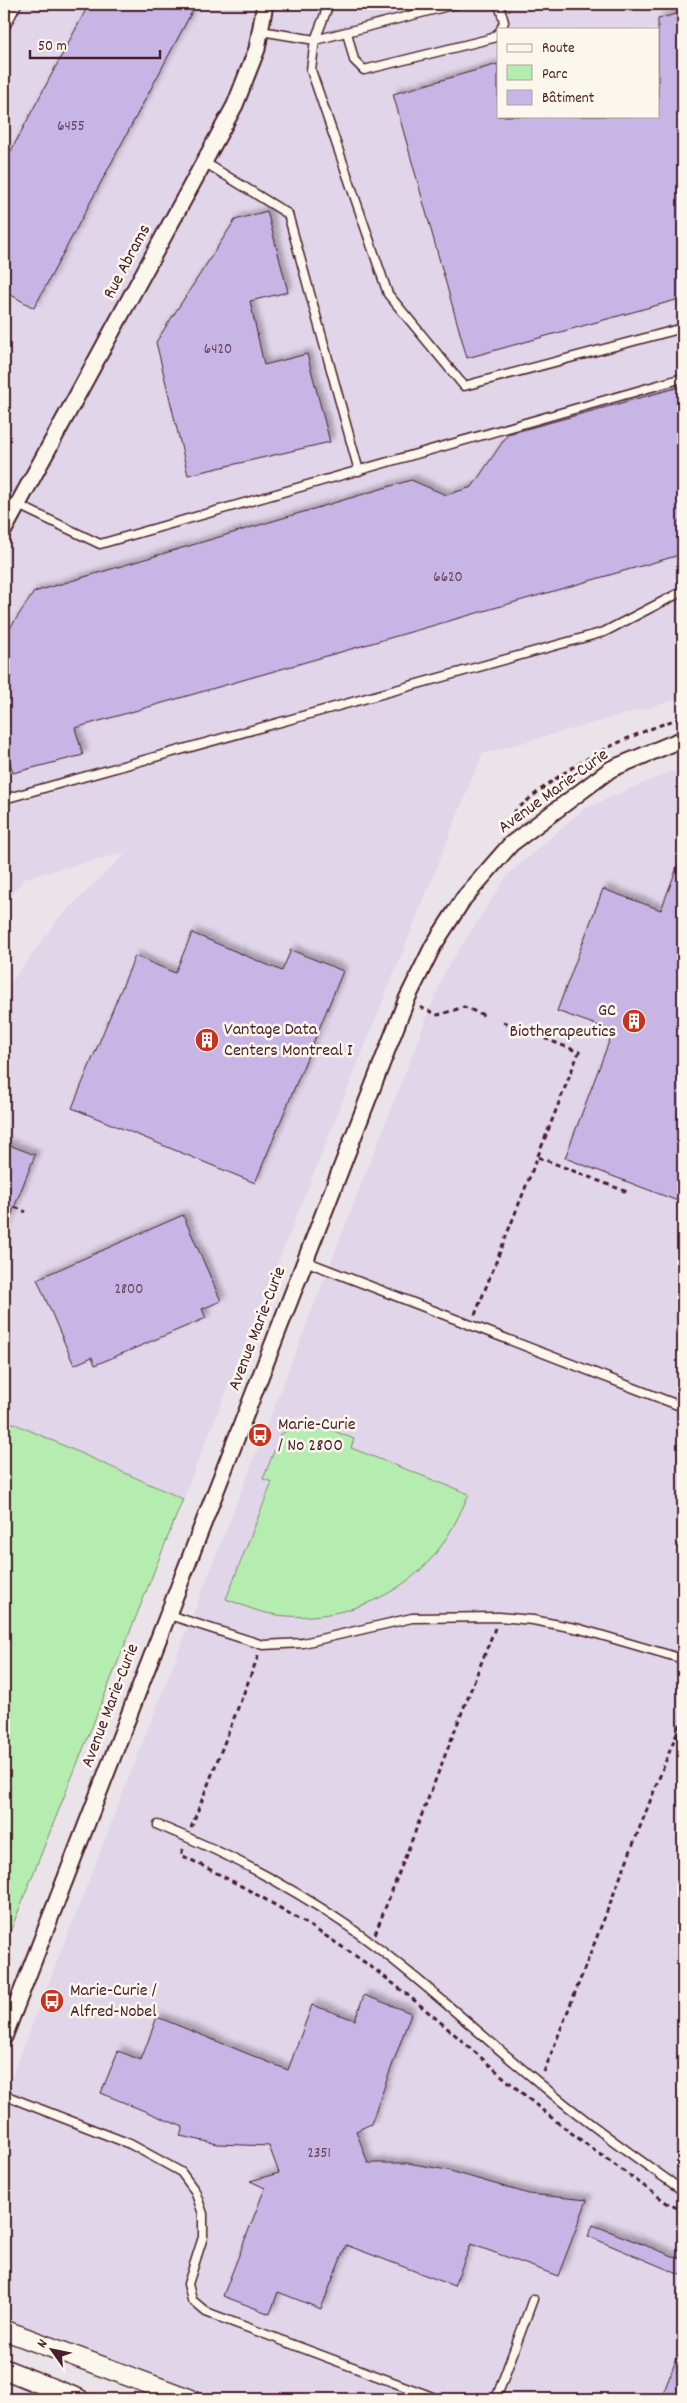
<svg xmlns="http://www.w3.org/2000/svg" width="687" height="2403" viewBox="0 0 687 2403" font-family="Dekko,sans-serif">
  <style>
    .built { fill: #e0d5e9; fill-rule: evenodd }
    .green { fill: #b5edb0; stroke: #80866e }
    .building { fill: #c7b5e6; stroke: #4a1f2b; filter: url(#shadow) }
    .lines { fill: none; stroke-linecap: round; stroke-linejoin: round }
    .service-casing { stroke: #4a1f2b; stroke-width: 11 }
    .minor-casing { stroke: #4a1f2b; stroke-width: 19 }
    .tertiary-casing { stroke: #4a1f2b; stroke-width: 22 }
    .path { stroke: #4a1f2b; stroke-width: 3; stroke-dasharray: 5 4; stroke-linecap: butt }
    .service { stroke: #fbf7ec; stroke-width: 8 }
    .minor { stroke: #fbf7ec; stroke-width: 15 }
    .tertiary { stroke: #fbf7ec; stroke-width: 19 }
    .labels { text-anchor: middle; dominant-baseline: central; stroke-width: 5; stroke-linejoin: round; paint-order: stroke }
    .number-label { font-size: 15px; fill: #69445a }
    .street-label { font-size: 18px; fill: #4a1f2b; stroke: #fbf7ec }
    .poi-label { font-size: 18px; fill: #4a1f2b; stroke: #fbf7ec; text-anchor: start }
  </style>
  <defs>
    <filter id="shadow"><feDropShadow dx="4.5" dy="-4.5" stdDeviation="2.5" flood-color="#0004"/></filter>
  </defs>
  <rect width="100%" height="100%" fill="#ebe3ea"/>
  <filter id="ink" filterUnits="userSpaceOnUse"><feTurbulence type="fractalNoise" baseFrequency=".02" numOctaves="2"/><feDisplacementMap in="SourceGraphic" scale="10" xChannelSelector="R" yChannelSelector="G"/><feConvolveMatrix kernelMatrix="1 2 1 2 8 2 1 2 1" color-interpolation-filters="sRGB"/></filter>
  <g filter="url(#ink)">
    <!-- built -->
    <path class="built" d="M4,4H683V698L482,754L183,1499L4,1419V992L58,919L127,852L25,878L4,904ZM498,29H658V116H498Z
      M672,771L683,776V2399H211L4,2322V2097L445,971L508,875L584,809Z"/>
    <!-- green -->
    <path class="green" d="M4,1419L183,1499L4,1947Z
      M307,1420L354,1439L351,1448L469,1494C459,1515 450,1536 435,1554C396,1603 323,1627 262,1612C250,1609 238,1603 226,1599L272,1482L263,1479L281,1434Z"/>
    <!-- building -->
    <path class="building" d="M89,4H196L34,308L4,291V164Z
      M683,12V298L467,358L393,94L498,64V116H658V19Z
      M267,211L288,292L250,301L264,365L307,354L330,442L188,475L156,342L235,220Z
      M683,386V554L75,728L83,755L13,773L4,740V637L34,592L411,480L446,495L472,487L508,434Z
      M682,854H683V1203L565,1158L613,1031L557,1011L603,889L661,910Z
      M192,933L282,971L291,950L343,971L255,1183L72,1108L135,956L175,973Z
      M4,1143L35,1155L4,1233Z
      M183,1215L221,1301L202,1309L206,1318L95,1365L92,1357L74,1365L37,1279Z
      M364,1995L411,2013L371,2124L356,2131L368,2163H408L447,2170L529,2194L587,2200L558,2276L471,2244L454,2286L346,2245L321,2309L278,2292L270,2314L223,2296L265,2188L250,2181L279,2173L269,2146L218,2144L180,2136L183,2127L101,2093L118,2051L141,2060L157,2017L288,2070L312,2005L355,2020Z
      M593,2225L683,2260V2276L588,2236Z
      M682,2345L683,2399H661Z"/>
    <g class="lines">
      <!-- service casing -->
      <g class="service-casing">
        <path id="service" d="M329,4L315,40L311,70L388,294L464,386L683,328
          M499,4L504,22L501,29
          M4,29L17,4
          M261,31L315,40L456,4
          M347,32L354,60L364,70L493,38L498,33
          M204,162L288,214L359,471
          M18,505L100,544L683,378
          M4,799L604,632L683,591
          M305,1261L683,1407
          M166,1614L263,1645L303,1643L412,1618L499,1617L533,1620L580,1629L683,1659
          M158,1825C222,1851 287,1884 345,1924C413,1971 473,2029 538,2082C584,2121 634,2156 683,2191
          M4,2095L130,2144L181,2172L195,2191L203,2214V2237L188,2284L192,2300L206,2312L438,2399
          M496,2399L533,2299"/>
      </g>
      <!-- minor casing -->
      <g class="minor-casing">
        <path id="minor" d="M4,530L235,105L257,49L265,4
          M4,2037L406,1001L433,946L464,898L511,844L611,769L683,739"/>
      </g>
      <!-- tertiary casing -->
      <g class="tertiary-casing">
        <path id="tertiary" d="M4,2330L190,2399
          M4,2369L79,2399"/>
      </g>
      <!-- path -->
      <path class="path" d="M513,813C566,765 616,740 683,717
        M420,1007L438,1015L464,1007L486,1016
        M538,1157L627,1192
        M15,1207L26,1212
        M475,1315L579,1052L503,1022
        M191,1828L259,1654
        M183,1849L181,1855C246,1887 308,1922 367,1964C434,2012 493,2071 557,2122C593,2150 631,2176 667,2203L683,2211
        M375,1934L495,1628
        M544,2072L683,1717"/>
      <!-- service -->
      <use href="#service" class="service"/>
      <!-- minor -->
      <use href="#minor" class="minor"/>
      <!-- tertiary -->
      <use href="#tertiary" class="tertiary"/>
    </g>
  </g>
  <!-- icons -->
  <defs>
    <g id="building-disc" transform="scale(1.25)"><circle r="9.5" fill="#c8321e" stroke="#fbf7ec"/><path d="M-4-6H4V6H1V3H-1V6H-4ZM-2.5-4.3h1.7v1.8h-1.7ZM.8-4.3h1.7v1.8H.8ZM-2.5-1h1.7V.8h-1.7ZM.8-1h1.7V.8H.8Z" fill="#fff"/></g>
    <g id="bus-disc" transform="scale(1.25)"><circle r="9.5" fill="#c8321e" stroke="#fbf7ec"/><path d="M-5-6H5V4H4V6H2V4H-2V6H-4V4H-5ZM-3.5-4V0h7V-4ZM-3.5 1.2v1.5H-2V1.2ZM2 1.2v1.5H3.5V1.2Z" fill="#fff"/></g>
  </defs>
  <g fill-rule="evenodd">
    <use href="#building-disc" x="634" y="1021"/>
    <use href="#building-disc" x="207" y="1040"/>
    <use href="#bus-disc" x="260" y="1435"/>
    <use href="#bus-disc" x="52" y="2001"/>
  </g>
  <g class="labels">
    <!-- number labels -->
    <g class="number-label">
      <text x="71" y="127">6455</text>
      <text x="218" y="350">6420</text>
      <text x="448" y="578">6620</text>
      <text x="129" y="1290">2800</text>
      <text x="319" y="2154">2351</text>
    </g>
    <!-- street labels -->
    <g class="street-label">
      <text transform="translate(128 262) rotate(-62)">Rue Abrams</text>
      <text transform="translate(554 792) rotate(-36)">Avenue Marie-Curie</text>
      <text transform="translate(258 1329) rotate(-69)">Avenue Marie-Curie</text>
      <text transform="translate(111 1706) rotate(-69)">Avenue Marie-Curie</text>
    </g>
    <!-- poi labels -->
    <g class="poi-label">
      <text x="616" y="1011" text-anchor="end">GC<tspan x="616" dy="21">Biotherapeutics</tspan></text>
      <text x="224" y="1030">Vantage Data<tspan x="224" dy="21">Centers Montreal I</tspan></text>
      <text x="278" y="1425">Marie-Curie<tspan x="278" dy="21">/ No 2800</tspan></text>
      <text x="70" y="1991">Marie-Curie /<tspan x="70" dy="21">Alfred-Nobel</tspan></text>
    </g>
  </g>
  <!-- margin -->
  <rect width="687" height="2403" fill="none" stroke="#fbf7ec" stroke-width="20"/>
  <rect x="10" y="10" width="667" height="2383" fill="none" stroke="#4a1f2b" stroke-width="2" filter="url(#ink)"/>
  <!-- legend -->
  <rect x="497" y="28" width="162" height="90" fill="#fbf7ec" stroke="#b4a19f"/>
  <rect x="507" y="44" width="25" height="8" fill="#fbf7ec" stroke="#b4a19f"/>
  <text x="542" y="52" font-size="15" fill="#4a1f2b">Route</text>
  <rect x="507" y="65" width="25" height="15" fill="#b5edb0" stroke="#b4a19f"/>
  <text x="542" y="78" font-size="15" fill="#4a1f2b">Parc</text>
  <rect x="507" y="90" width="25" height="15" fill="#c7b5e6" stroke="#b4a19f"/>
  <text x="542" y="102" font-size="15" fill="#4a1f2b">Bâtiment</text>
  <!-- north arrow -->
  <g transform="translate(52 2350) rotate(303)" stroke="#fbf7ec" stroke-width="4" paint-order="stroke">
  <path d="M0-4L9 19L0 12L-9 19Z" fill="#4a1f2b"/>
  <text y="-8" font-size="14" font-weight="bold" text-anchor="middle" fill="#4a1f2b">N</text>
  </g>
  <!-- scale -->
  <path d="M30 50v8h130v-8" fill="none" stroke="#4a1f2b" stroke-width="2.5"/>
  <text x="38" y="50" font-size="15" fill="#4a1f2b" stroke="#fbf7ec" stroke-width="4" paint-order="stroke">50 m</text>
</svg>
